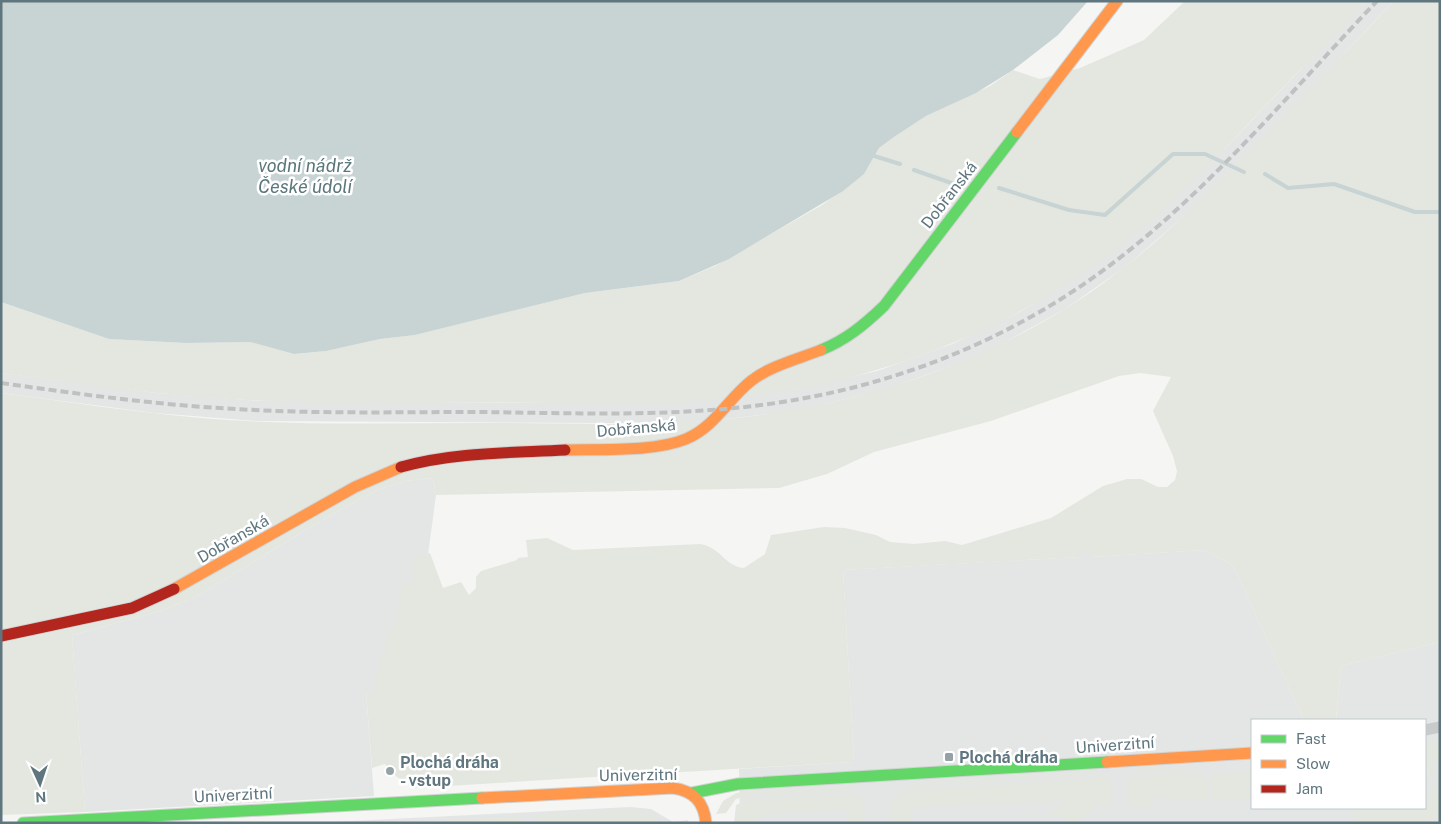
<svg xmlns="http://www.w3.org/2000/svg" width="1441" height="824" viewBox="0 0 1441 824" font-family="'Public Sans',sans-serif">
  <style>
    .built { fill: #e4e6e5 }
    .green { fill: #e4e7e0 }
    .water { fill: #c8d3d4 }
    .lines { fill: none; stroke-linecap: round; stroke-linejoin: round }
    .stream { stroke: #c8d3d4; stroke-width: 4 }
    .fast-casing { stroke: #d1d3d3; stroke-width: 13 }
    .slow-casing { stroke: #d1d3d3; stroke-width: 13 }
    .jam-casing { stroke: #d1d3d3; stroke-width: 13 }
    .street { stroke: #c9cacb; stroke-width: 11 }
    .fast { stroke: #63d668; stroke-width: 11 }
    .slow { stroke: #ff974d; stroke-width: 11 }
    .jam { stroke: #b3261e; stroke-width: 11 }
    .rail { stroke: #bfc0c1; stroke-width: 4; stroke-dasharray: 8 4; stroke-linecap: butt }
    .poi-dot { fill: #94a2a8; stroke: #fff; stroke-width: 2 }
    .labels { text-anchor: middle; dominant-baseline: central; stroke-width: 5; stroke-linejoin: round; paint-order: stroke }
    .street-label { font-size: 16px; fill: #5f767f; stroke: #fff }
    .poi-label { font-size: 16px; font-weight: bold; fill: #5f767f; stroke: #fff; text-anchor: start }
    .water-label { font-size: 18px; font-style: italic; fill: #5a777b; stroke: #fff }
  </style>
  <rect width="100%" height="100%" fill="#f5f5f3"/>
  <!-- built -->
  <path class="built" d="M1366,1H1394L1252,150L1190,211L1125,267L1065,309L998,346L960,363L883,390L795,411L725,419L684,423H602L257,421L155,413L1,393V373L157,393L258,401L601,403L791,390L877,371L952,344L1021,311L1055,291L1112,251L1176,196L1237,136Z
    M433,478L436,495L419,623L373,691L366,692L374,796L85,812L72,635L157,612L194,598L319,522L377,490L405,481Z
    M1204,550L1233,565L1304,720H1252V808H1425V720H1336L1341,666L1440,642V823H740L739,769L854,762L843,570L1079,557L1080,552H1091V557Z
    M630,807L651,809L673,822L688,820V823H312Z"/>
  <!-- green -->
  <path class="green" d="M1185,1H1366C1336,35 1303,66 1272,99C1205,169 1136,243 1052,293C940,360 816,395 687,402C617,406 546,402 475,402C385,402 294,405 204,397C136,392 69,382 1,373V302L109,339L186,343L250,342L294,354L326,351L380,339L415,335L585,293L679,281L715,266L822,205L864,174L879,148L894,137L926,116L990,86L1013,70L1040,79L1080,68L1144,40Z
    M1394,1H1440V642L1341,666L1336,720H1304L1233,565L1204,550L1091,557V552H1080V557L843,570L854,762L630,775L629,771L610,772V776L415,788L397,777L385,764L372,768L366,691H373L389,630L396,626L402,584L411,585L415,555L430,553L443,588L461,582L469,595L476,588V577L481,571L517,560L518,558L528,557L526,540L547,538L573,550L700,544C721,547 724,566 744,568L765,554L771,535L824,527L845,528L876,535L890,542L914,544L945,541L962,545L1051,518L1103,486L1127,479H1141L1158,487H1167L1175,480L1177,471L1173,456L1153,411L1171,377L1140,373L1119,376L991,421L874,452L827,474L779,488L436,495L433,478L405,481L377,490L319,522L194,598L157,612L72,635L85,812L1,815V393C68,402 134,412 201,418C296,426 391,423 487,423C553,423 621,426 688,422C822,414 953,379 1068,307C1151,255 1219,183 1287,112C1322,75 1359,39 1394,1Z
    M1440,742V763L1432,765L1433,774L1429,775L1427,766H1425V745Z
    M1159,767L1194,770L1135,773L1142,769Z
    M1252,771V800L1212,799V775Z
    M1091,772L1102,775L1012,780L1009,777Z
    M1178,774L1208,775V800L1152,798L1151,808L1129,805L1127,792L1131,777Z
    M1003,777L999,781L903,787L901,785Z
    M1105,778C1113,788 1115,798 1105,808L1098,802L1080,823H1062L1061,816L1053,817L1052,807H1063V801L912,807V823H893C886,810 892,801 901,791Z
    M1435,785L1437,794H1440V823H1353L1354,808H1425V797L1433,795L1431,786Z
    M846,786L852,787L851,790L743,797L736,799L726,813L716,814L723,801L736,793Z
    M853,794C866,801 867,810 863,823H848L847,809L762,814L758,823H734L736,805L747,800Z
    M636,811L649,814L663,823H534V815Z
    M522,816V823H391Z"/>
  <!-- water -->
  <path class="water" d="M1,1H1088L1058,35L1013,70L976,93L926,116L894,137L879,148L864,174L843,191L729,259L679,281L585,293L415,335L380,339L326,351L294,354L250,342L186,343L109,339L1,302Z"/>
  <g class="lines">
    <!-- stream -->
    <path class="stream" d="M871,155L900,164
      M914,170L957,185
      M1265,174L1288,188L1334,184L1415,212H1440
      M999,188L1069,210L1105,215L1173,154H1205L1244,172"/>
    <!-- fast casing -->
    <g class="fast-casing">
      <path id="fast" d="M821,350C846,340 864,325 884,306L1017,132
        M692,793L738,784L1107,762
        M23,823L482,798"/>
    </g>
    <!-- slow casing -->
    <g class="slow-casing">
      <path id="slow" d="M1017,132L1117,1
        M565,450C600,449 655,452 686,439C715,427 728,399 751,381C770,366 798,359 821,350
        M174,589L355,487L401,467
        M1107,762L1252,753
        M482,798L673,788C694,791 704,802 706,823"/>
    </g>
    <!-- jam casing -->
    <g class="jam-casing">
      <path id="jam" d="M401,467C454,452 510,453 565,450
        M1,636L132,608L174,589"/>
    </g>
    <!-- street -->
    <path class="street" d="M1425,730L1440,727"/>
    <!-- fast -->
    <use href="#fast" class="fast"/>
    <!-- slow -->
    <use href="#slow" class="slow"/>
    <!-- jam -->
    <use href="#jam" class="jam"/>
    <!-- rail -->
    <path class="rail" d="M1,383C79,394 158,405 236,409C317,414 399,412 480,412C561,413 643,416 724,409C844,399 959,363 1061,299C1184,222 1278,105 1377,1"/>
  </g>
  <!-- markers -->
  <g class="poi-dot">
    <rect x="944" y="752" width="10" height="10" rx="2.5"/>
    <circle cx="390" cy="771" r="5"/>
  </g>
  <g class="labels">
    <!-- street labels -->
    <g class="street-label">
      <text transform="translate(949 195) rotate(-52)">Dobřanská</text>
      <text transform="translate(636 428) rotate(-5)">Dobřanská</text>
      <text transform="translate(233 539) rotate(-30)">Dobřanská</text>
      <text transform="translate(1115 745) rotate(-4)">Univerzitní</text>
      <text transform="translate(638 775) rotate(-1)">Univerzitní</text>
      <text transform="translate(233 795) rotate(-3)">Univerzitní</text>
    </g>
    <!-- poi labels -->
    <g class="poi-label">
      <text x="959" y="757">Plochá dráha</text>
      <text x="400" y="762">Plochá dráha<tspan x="400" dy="18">- vstup</tspan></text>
    </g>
    <!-- water labels -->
    <g class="water-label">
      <text x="305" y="165">vodní nádrž<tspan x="305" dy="21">České údolí</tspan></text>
    </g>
  </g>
  <!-- border -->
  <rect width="1441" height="824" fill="none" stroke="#5f767f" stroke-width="5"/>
  <!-- legend -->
  <rect x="1251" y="719" width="175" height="90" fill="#ffffff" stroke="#bfc8cc"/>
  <rect x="1261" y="735" width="25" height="8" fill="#63d668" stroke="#bfc8cc"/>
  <text x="1296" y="744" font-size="15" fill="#5f767f">Fast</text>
  <rect x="1261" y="760" width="25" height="8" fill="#ff974d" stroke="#bfc8cc"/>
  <text x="1296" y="769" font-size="15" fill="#5f767f">Slow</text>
  <rect x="1261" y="785" width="25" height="8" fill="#b3261e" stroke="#bfc8cc"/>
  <text x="1296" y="794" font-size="15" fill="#5f767f">Jam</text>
  <!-- north arrow -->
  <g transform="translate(40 784) rotate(177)" stroke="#ffffff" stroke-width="4" paint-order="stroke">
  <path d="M0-4L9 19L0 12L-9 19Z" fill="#5f767f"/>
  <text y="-8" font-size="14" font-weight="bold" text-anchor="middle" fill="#5f767f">N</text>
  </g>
</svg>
